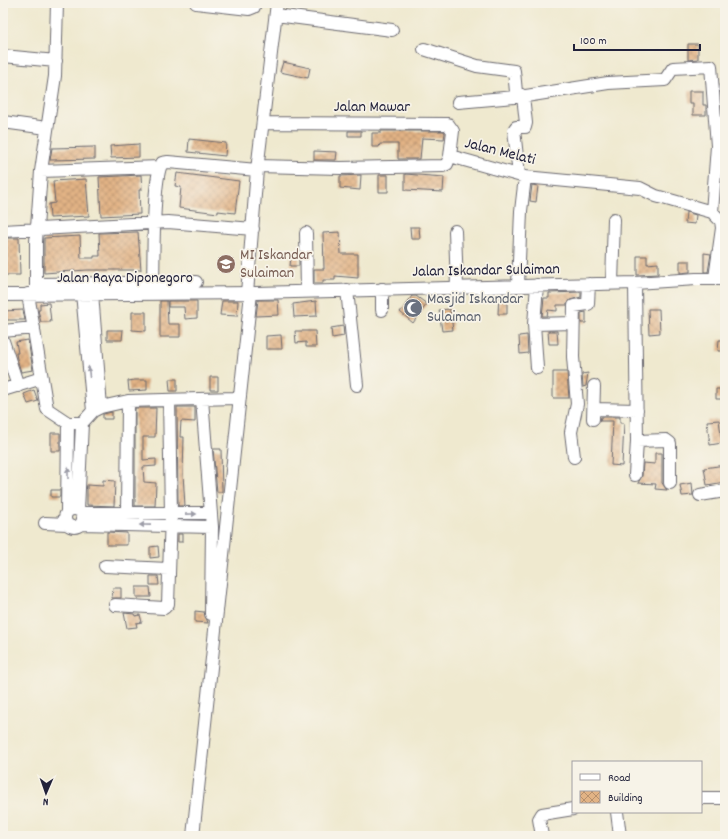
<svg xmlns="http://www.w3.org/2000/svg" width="728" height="839" viewBox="0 0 728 839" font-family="Dekko,sans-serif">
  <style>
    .building { fill: url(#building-cross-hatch) }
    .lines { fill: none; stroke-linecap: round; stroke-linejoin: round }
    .minor-casing { stroke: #6a686f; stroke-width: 14 }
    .minor { stroke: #fff; stroke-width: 12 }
    .oneway { fill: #9c9ca7 }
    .labels { text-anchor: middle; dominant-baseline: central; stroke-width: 3.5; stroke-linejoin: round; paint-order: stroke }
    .street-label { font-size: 16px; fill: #22223b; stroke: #f7f3e8 }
    .education-label { font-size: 16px; fill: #785e54; stroke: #f7f3e8; text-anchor: start }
    .worship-label { font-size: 16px; fill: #5b616d; stroke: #f7f3e8; text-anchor: start }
  </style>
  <defs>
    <pattern id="building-cross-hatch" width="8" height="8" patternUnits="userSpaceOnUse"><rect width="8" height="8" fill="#e2b385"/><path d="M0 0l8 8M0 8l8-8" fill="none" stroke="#b7916e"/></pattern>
  </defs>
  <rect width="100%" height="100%" fill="#f7f3e8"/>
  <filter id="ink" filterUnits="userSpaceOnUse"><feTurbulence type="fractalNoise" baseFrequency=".025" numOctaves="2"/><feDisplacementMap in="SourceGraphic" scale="8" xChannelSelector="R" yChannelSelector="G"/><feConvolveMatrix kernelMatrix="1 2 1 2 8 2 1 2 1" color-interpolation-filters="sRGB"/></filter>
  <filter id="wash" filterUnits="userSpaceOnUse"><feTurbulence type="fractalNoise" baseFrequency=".012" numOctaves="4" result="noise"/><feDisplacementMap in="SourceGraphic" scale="16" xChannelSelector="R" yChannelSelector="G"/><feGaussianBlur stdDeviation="0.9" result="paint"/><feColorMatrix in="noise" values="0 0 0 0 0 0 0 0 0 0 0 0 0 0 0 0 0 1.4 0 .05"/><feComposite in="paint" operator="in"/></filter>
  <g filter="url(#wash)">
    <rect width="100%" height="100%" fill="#efe9cf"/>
    <g id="blocks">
      <!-- building -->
      <path class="building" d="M688,44H698V59L688,60Z
        M283,62L310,68L308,78L280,72Z
        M689,91H703V105H706V115H693V103H689Z
        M348,131H361V136H348Z
        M381,131H444L445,133L444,139L422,138L420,159H398V144H380L379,147H372V133H381Z
        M189,139L226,143L225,156L188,152Z
        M139,144V157L111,158L110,146Z
        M95,147V159L50,160L52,148Z
        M314,151L337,152L336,160H314Z
        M177,173L239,181L235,213L218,211V213L179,208L181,187L175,186Z
        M405,174L444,177L443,192L405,190Z
        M141,175L142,190H139L140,214L101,216L99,177Z
        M379,175H388V192H379Z
        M340,176L361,175L360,190L340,188Z
        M86,179L89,216L50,218L49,204L55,203L53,181Z
        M532,185L538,186L536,202L530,201Z
        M686,212L696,215L695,224L685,223Z
        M410,227H419L420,239H411Z
        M138,232L141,270H87L44,273V238L80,236L81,258H94V256H100L99,233Z
        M340,232L341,254H358V278L335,276V280H323V283H314V269H324L323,233Z
        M3,238H19L20,275H3Z
        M704,253L711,254L708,272H704Z
        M637,256H647V264L658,263V274L637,275Z
        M291,257H299V266H290Z
        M680,261H690V272L680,273Z
        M581,292V297L570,300L567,305H557V311L548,310L547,316H542L544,298H549V293Z
        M499,294H507V314H498Z
        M412,296H416L427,304L413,323L400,312Z
        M258,300H278L279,315L256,316Z
        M160,301H167L168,324H180V337H160Z
        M168,301H197V318L185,319L184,307H168Z
        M222,301H238L237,316L220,315Z
        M316,301L317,316L294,317L293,304Z
        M49,303L51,322H41L38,310H40V304Z
        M450,309L453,330L442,331L439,310Z
        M648,309H659L660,333L649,334Z
        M23,310L25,320H3V311Z
        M132,312H146V331L132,330Z
        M586,312V323H581V313Z
        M343,326L344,336L332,338L331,328Z
        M107,330H123L122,340H107Z
        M295,331H315L316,347H306V342L296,343Z
        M548,331H557L558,344H549Z
        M281,335L282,349H266V336Z
        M527,335L528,353L520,354L519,336Z
        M28,340L33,370L21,372L17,359L16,353H18L16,342Z
        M719,340H725V351H718Z
        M553,372H567L569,398H553Z
        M588,373L586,386L583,387L582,374Z
        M210,377H218V390H210Z
        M169,379H177V391H170Z
        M135,380H147V390L129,391L128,381Z
        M716,389H725V399H716Z
        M34,390L38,401L28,404L24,394Z
        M177,407H195V422L181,421L180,437H184L183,474L185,506H178Z
        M135,408H156L155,437H143V460L156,459V466L143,467L144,482L156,483L155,506H135Z
        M112,412V419H103V414Z
        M601,417H620V423H624L622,466L611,465L613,421H600Z
        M719,420L722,443L710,445L707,421Z
        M51,433H60V451H51Z
        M213,449H221L222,492H217Z
        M655,453H662V483L667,490L655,489L656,484L638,483L642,476L643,463L655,464Z
        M725,465V482L707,485L704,468Z
        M103,480L115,481L114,506L87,505V485L103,486Z
        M692,483L693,495L682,496L680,485Z
        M51,490H60V497H51Z
        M107,532L127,533V545H107Z
        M178,534H182V542H178Z
        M158,546L159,557L150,558V547Z
        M150,576H158L159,585H150Z
        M136,587H150L151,597H136Z
        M113,588H121V598H112Z
        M195,611L204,612L208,623L195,622Z
        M124,613L134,614L135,616L140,615L142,622L136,623L137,627L127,628Z"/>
    </g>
  </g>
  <g filter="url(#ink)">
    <use href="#blocks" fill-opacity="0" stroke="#6a686f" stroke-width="1"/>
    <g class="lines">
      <!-- minor casing -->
      <g class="minor-casing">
        <path id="minor" d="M196,3L249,9L254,7L255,3
          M276,15L392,30
          M424,49L477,66L514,71L516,92L523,96L526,123L525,127H516L514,130L519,175
          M3,56L56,61
          M458,102L526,96L608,83L665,80L673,68L711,66L717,146L712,212L721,221L722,228L715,278
          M3,122L47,128
          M263,123L448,124L453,131L450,156
          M257,166L340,168L443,166L447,164L450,156L525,177L640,188L656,196L712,212
          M41,171L160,167
          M3,231L168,222L253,229
          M455,231L457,287
          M306,233L307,291
          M153,282C154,259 152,180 162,163L168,162L257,170
          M635,283L637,441L635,475
          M36,284L196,282
          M612,284L614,219
          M518,285L521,211L525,177
          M382,289V310
          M347,290L357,385
          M82,293L93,411
          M92,293L101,407
          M247,293L257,170L277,3
          M28,294L47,409L68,423H82
          M36,294V242L41,171L55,76L57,3
          M3,295L256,293L635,283L696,279H725
          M534,324L573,323
          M3,331L34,328
          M3,341L18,386
          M537,368L534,324L537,285
          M3,390L42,378
          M202,399L212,527L211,614
          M594,409L637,410
          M593,419L594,386
          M637,441L666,440L670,443V483
          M574,457L571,432L577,404L573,357L574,306L588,304L589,284
          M700,495L725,491
          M65 518a9 9 0 1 1 18 0a9 9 0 1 1-18 0Z
          M78,510L82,423L93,411L101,407L128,401L235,398
          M67,512L68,423
          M82,513H211
          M127,513L128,401
          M45,523L67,524
          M81,524L212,527
          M105,566L168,569
          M115,605L164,608L168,604L171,514L169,400
          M701,798H725
          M617,812L620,836
          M193,836L251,293
          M542,836L539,819L542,814L573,809"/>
      </g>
      <!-- minor -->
      <use href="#minor" class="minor"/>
    </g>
    <!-- one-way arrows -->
    <defs><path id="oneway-solid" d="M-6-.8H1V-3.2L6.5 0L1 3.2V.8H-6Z"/></defs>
    <g class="oneway">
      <use href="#oneway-solid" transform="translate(89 372) rotate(-96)"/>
      <use href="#oneway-solid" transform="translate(68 473) rotate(-90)"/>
      <use href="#oneway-solid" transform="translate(191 514) rotate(-1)"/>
      <use href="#oneway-solid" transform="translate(145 525) rotate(-179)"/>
    </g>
  </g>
  <!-- icons -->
  <defs>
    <g id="school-disc" transform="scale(1)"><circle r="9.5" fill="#8d6e63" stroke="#f7f3e8"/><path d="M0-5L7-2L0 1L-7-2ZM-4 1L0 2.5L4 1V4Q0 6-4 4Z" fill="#fff"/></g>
    <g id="mosque-disc" transform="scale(1)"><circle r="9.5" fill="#6b7280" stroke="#f7f3e8"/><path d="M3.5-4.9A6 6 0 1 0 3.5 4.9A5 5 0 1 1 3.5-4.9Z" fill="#fff"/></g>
  </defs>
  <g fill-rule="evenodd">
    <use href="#school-disc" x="226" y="264"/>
    <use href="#mosque-disc" x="413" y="308"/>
  </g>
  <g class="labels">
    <!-- street labels -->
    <g class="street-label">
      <text x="372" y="107">Jalan Mawar</text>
      <text transform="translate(500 152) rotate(14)">Jalan Melati</text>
      <text transform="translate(486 271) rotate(-1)">Jalan Iskandar Sulaiman</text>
      <text x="125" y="278">Jalan Raya Diponegoro</text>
    </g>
    <!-- education labels -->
    <g class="education-label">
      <text x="240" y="255">MI Iskandar<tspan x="240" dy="18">Sulaiman</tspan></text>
    </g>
    <!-- worship labels -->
    <g class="worship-label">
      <text x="427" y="299">Masjid Iskandar<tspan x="427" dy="18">Sulaiman</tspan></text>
    </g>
  </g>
  <!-- margin -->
  <rect width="728" height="839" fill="none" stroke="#f7f3e8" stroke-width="16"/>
  <!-- legend -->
  <rect x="572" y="761" width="130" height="52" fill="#f7f3e8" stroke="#a29fa3"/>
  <rect x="580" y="774" width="20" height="6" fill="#ffffff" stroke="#a29fa3"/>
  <text x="608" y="781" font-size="12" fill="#22223b">Road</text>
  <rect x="580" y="791" width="20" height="12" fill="url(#building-cross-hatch)" stroke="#a29fa3"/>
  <text x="608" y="801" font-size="12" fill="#22223b">Building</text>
  <!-- north arrow -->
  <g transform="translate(46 793) rotate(182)" stroke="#f7f3e8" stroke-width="3" paint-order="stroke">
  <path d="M0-3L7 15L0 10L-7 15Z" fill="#22223b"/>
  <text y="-6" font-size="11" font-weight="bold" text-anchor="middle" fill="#22223b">N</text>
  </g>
  <!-- scale -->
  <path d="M574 44v6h126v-6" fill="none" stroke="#22223b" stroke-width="2"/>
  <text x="580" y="44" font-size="12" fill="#22223b" stroke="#f7f3e8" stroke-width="3" paint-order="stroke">100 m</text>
</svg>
